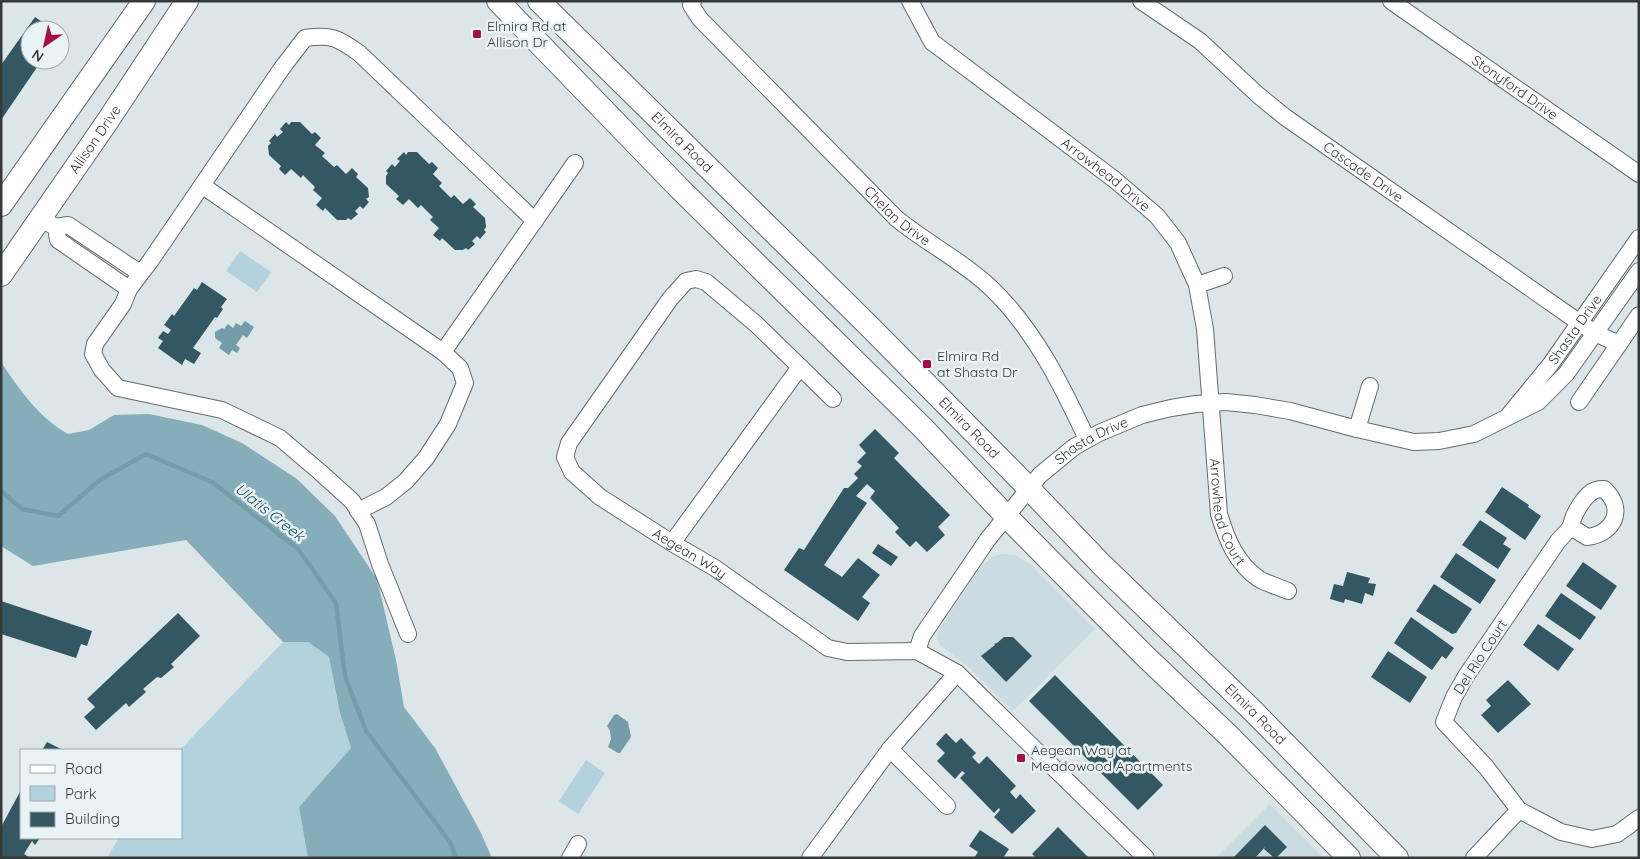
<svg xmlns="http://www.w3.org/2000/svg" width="1640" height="859" viewBox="0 0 1640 859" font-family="Quicksand,sans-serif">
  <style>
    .built { fill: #cadbe1 }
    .green { fill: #b2d2dd }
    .forest { fill: #86adba }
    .water { fill: #759ca9 }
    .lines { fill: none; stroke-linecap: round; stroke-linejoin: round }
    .stream { stroke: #759ca9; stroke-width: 4.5 }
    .building { fill: #335863 }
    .minor-casing { stroke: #646b6e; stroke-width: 18 }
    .secondary-casing { stroke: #646b6e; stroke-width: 24 }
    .minor { stroke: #fff; stroke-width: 16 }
    .secondary { stroke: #fff; stroke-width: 22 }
    .poi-dot { fill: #a40e4b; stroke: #e9f2f5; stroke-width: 2 }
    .labels { text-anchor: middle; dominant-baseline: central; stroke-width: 5; stroke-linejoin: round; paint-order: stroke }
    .poi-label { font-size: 14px; fill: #36393a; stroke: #e9f2f5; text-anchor: start }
    .street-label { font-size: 14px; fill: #36393a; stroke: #e9f2f5 }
    .water-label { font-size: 15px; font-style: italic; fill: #0b4554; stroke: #e9f2f5 }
  </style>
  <rect width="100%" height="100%" fill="#dce5e8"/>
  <!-- built -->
  <path class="built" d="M1002,554L1015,555L1031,565L1095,629L1013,711L969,667L941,646L938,642V636L940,628L982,565L994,556Z
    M1270,804L1324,858H1216Z"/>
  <!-- green -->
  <path class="green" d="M240,251L271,272L257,292L226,271Z
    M283,642H308L329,657L340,713L351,748L299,807L308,858H107L119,838H181V750H180Z
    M586,760L605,773L578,814L559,801Z"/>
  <!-- forest -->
  <path class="forest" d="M1,362C19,389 39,418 68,434L89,430L114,415L149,414L202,425L242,443L297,479L335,516L377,579L396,660L404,707L435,748L480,831L492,858H308L299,807L351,748L340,713L329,657L308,642H283L186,540L33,566L1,546Z"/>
  <!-- water -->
  <path class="water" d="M245,321L254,327L247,338L243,335L236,345L240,348L237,353L232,350L229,355L219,348L222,343L215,338V332L222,328L224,329L228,324L233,328L236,323L241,326Z
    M617,714L628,722L631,737L620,753H618L608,747L611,739L610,731L607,726L614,715Z"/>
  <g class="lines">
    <!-- stream -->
    <path class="stream" d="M1,491L22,509L58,516L100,480L146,454L212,482L298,549L336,603L345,676L366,731L450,842L456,858"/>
  </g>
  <!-- building -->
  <path class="building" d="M35,17L54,30H30V60H42L1,120V65Z
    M286,122L289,125L291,122H300L312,134L315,132L321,138L315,145L325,153L322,156L334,167L337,165L346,174L352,168L358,174L356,177L368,188L369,197L366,199L369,202L363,209L360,206L355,211L358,214L351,220L348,218L346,220H337L325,208L323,211L316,205L322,198L313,190L315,187L303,175L301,178L291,169L285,175L279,169L281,166L269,155L268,146L271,143L269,141L275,134L277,137L283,132L280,129Z
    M404,152L406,155L408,152H417L429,164L432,162L438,168L433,174L442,183L439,186L451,198L454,195L463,204L470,198L476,204L473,207L485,218L486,227L484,230L486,232L480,239L477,236L472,241L475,244L468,250L466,248L463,250H455L442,238L440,241L433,235L439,228L430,220L433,217L421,205L418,208L409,199L403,205L396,199L399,196L386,184V176L388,173L386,171L392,164L395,167L400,161L397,159Z
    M202,282L227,299L221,307L223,309L217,318L215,317L193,348L201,353L194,364L185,359L182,365L158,348L163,341L158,338L163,331L168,334L171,330L164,325L172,314L174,316L194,288L197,290Z
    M875,429L899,453L894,458L950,515L938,527L945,535L927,552L916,541L910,547L895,532L899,528L870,498L875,491L867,484L856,496L867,503L824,565L842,577L858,558L880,575L862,597L870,603L858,621L784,570L799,548L804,550L844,488H848L858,478L854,474L862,466L857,462L866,453L859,445Z
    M1502,487L1529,505L1528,507L1541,516L1525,540L1485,512Z
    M1480,520L1507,538L1503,544L1511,549L1498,569L1462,545Z
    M878,544L898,557L891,566L872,553Z
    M1456,553L1496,580L1480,604L1440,577Z
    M1583,562L1617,586L1601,610L1566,586Z
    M1347,572L1370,578L1368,583L1376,584L1373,596L1365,593L1362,604L1345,599L1344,603L1330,599L1334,584L1343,586Z
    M1434,584L1472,609L1456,633L1452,634L1416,611Z
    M1561,593L1596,617L1580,640L1545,616Z
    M1,601L92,631L87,646L81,644L76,658L1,634Z
    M178,613L200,636L171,664L174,667L161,678L157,677L143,689L146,692L129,707L126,703L96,730L84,717L95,707L87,699Z
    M1411,617L1454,648L1446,659L1442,656L1432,670L1394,643Z
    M1538,624L1574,649L1558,671L1523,645Z
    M1004,637H1013L1032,656L1006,682L981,656L995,645L994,644L997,643Z
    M1388,651L1427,677L1410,703L1371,677Z
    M1055,675L1163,785L1138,810L1029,701Z
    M1508,680L1531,704L1498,733L1481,715L1491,706L1486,700Z
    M946,733L956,743L961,738L976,753L972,757L979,764L987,756L1016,786L1010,792L1016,799L1020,794L1036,811L1012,834L994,817L1000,810L999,808L994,813L960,778L965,773L962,771L955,779L937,761L945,753L936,744Z
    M47,742L63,750H42Z
    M21,790V838H40L35,845L32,841L24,854L30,858H1V827Z
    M1265,825L1287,847L1276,858L1273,857L1264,849L1265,847L1255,858H1233Z
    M1058,827L1089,858H1036L1032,854Z
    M980,830L1009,849L1003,858H974L978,852L969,846Z"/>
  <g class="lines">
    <!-- minor casing -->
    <g class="minor-casing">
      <g id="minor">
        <path id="s1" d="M693,1L691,5L700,19L896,218C926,243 963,261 991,288C1035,330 1062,386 1087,439"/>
        <path id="s2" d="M910,1L932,42L1115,180L1157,216L1178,243L1197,285L1205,329L1219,514C1227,540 1236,563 1259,579C1268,584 1279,587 1288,591"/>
        <path id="s3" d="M1141,1L1200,41L1258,95L1285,117L1580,323L1595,333L1619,344"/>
        <path id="s4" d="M1391,1L1639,174"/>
        <path d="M203,186L443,352L460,368L465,383L448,424L426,458L406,481L386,497L358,511"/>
        <path d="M40,219L56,227L68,225L140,273"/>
        <path d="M56,227L58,240L129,289"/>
        <path d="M1197,285L1224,276"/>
        <path d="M443,352L575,163"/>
        <path id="s5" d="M833,399L756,324L706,282L696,279L686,281L670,299L569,443L565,457L572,472L600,497L672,543L715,568L828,648L847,652L917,651L957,673L1146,858"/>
        <path d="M1579,402L1639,315"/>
        <path id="s6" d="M1509,415L1550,365L1639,238"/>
        <path d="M1357,429L1370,386"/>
        <path d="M1604,489C1626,509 1614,534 1587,537L1571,527C1572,516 1585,493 1596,490C1599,489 1602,489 1604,489Z"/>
        <path d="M1571,527L1558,541L1466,676L1454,697L1444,722L1486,767L1519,810L1538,820L1561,832L1592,839L1617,834L1639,818"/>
        <path d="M672,543L800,367"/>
        <path d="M408,634L380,564L367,524L352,501L320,472L280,438L222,410L118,388L102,370L93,354L95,344L123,304L129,289L151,260L282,68L305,38C331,34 338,38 359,53L535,221"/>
        <path id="s7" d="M917,651L922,636L988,539L1040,475L1074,447L1099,433L1142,415L1171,408L1196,404L1226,402L1255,405L1290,411L1357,429L1414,442L1439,441L1474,434L1538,402L1566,374L1639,271"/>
        <path d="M890,749L947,806"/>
        <path d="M570,858L578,844"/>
        <path d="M810,858L890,749L957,673"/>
        <path d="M1474,858L1519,810"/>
      </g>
    </g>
    <!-- secondary casing -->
    <g class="secondary-casing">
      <g id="secondary">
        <path d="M498,1L680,189L922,427L1007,517L1078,589L1146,657L1228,735L1349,858"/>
        <path id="s8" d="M539,1L869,326L1015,474L1102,565L1253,711L1397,858"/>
        <path d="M1,205L144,1"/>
        <path id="s9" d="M1,275L107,122L187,1"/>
      </g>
    </g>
    <!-- minor -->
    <use href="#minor" class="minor"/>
    <!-- secondary -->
    <use href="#secondary" class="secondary"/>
  </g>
  <!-- markers -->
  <g class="poi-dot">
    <rect x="472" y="29" width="10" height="10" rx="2.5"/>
    <rect x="922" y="359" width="10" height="10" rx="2.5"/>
    <rect x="1016" y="753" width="10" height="10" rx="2.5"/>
  </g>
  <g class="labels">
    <!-- poi labels -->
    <g class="poi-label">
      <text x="487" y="26">Elmira Rd at<tspan x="487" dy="16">Allison Dr</tspan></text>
      <text x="937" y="356">Elmira Rd<tspan x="937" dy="16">at Shasta Dr</tspan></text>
      <text x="1031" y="750">Aegean Way at<tspan x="1031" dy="16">Meadowood Apartments</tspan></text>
    </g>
    <!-- street labels -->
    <g class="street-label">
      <text stroke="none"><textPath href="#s4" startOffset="151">Stonyford Drive</textPath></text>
      <text stroke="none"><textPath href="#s9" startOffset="165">Allison Drive</textPath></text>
      <text stroke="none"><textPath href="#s8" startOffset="201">Elmira Road</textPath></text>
      <text stroke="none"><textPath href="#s3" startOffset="281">Cascade Drive</textPath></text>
      <text stroke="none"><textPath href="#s2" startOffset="265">Arrowhead Drive</textPath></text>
      <text stroke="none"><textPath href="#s1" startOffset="300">Chelan Drive</textPath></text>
      <text stroke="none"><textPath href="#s6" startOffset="108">Shasta Drive</textPath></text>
      <text stroke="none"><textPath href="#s8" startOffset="606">Elmira Road</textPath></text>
      <text stroke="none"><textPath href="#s7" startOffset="278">Shasta Drive</textPath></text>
      <text stroke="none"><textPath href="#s2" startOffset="641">Arrowhead Court</textPath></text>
      <text stroke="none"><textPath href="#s5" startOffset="568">Aegean Way</textPath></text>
      <text transform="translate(1480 657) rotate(-57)">Del Rio Court</text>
      <text stroke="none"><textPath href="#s8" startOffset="1011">Elmira Road</textPath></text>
    </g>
    <!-- water labels -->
    <g class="water-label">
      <text transform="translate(270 512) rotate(38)">Ulatis Creek</text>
    </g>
  </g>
  <!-- border -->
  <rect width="1640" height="859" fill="none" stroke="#36393a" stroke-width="5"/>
  <!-- legend -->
  <rect x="20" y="749" width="162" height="90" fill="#e9f2f5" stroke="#a1a8aa"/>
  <rect x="30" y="765" width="25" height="8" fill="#ffffff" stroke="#a1a8aa"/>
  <text x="65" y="774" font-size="15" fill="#36393a">Road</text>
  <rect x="30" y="786" width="25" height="15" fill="#b2d2dd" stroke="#a1a8aa"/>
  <text x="65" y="799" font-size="15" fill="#36393a">Park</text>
  <rect x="30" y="812" width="25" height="15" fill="#335863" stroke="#a1a8aa"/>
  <text x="65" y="824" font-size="15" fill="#36393a">Building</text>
  <!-- north arrow -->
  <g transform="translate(45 45) rotate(214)"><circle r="24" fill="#e9f2f5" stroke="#a1a8aa"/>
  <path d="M0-4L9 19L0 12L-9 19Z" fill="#a40e4b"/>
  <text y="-8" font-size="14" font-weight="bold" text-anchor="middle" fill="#36393a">N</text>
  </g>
</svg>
